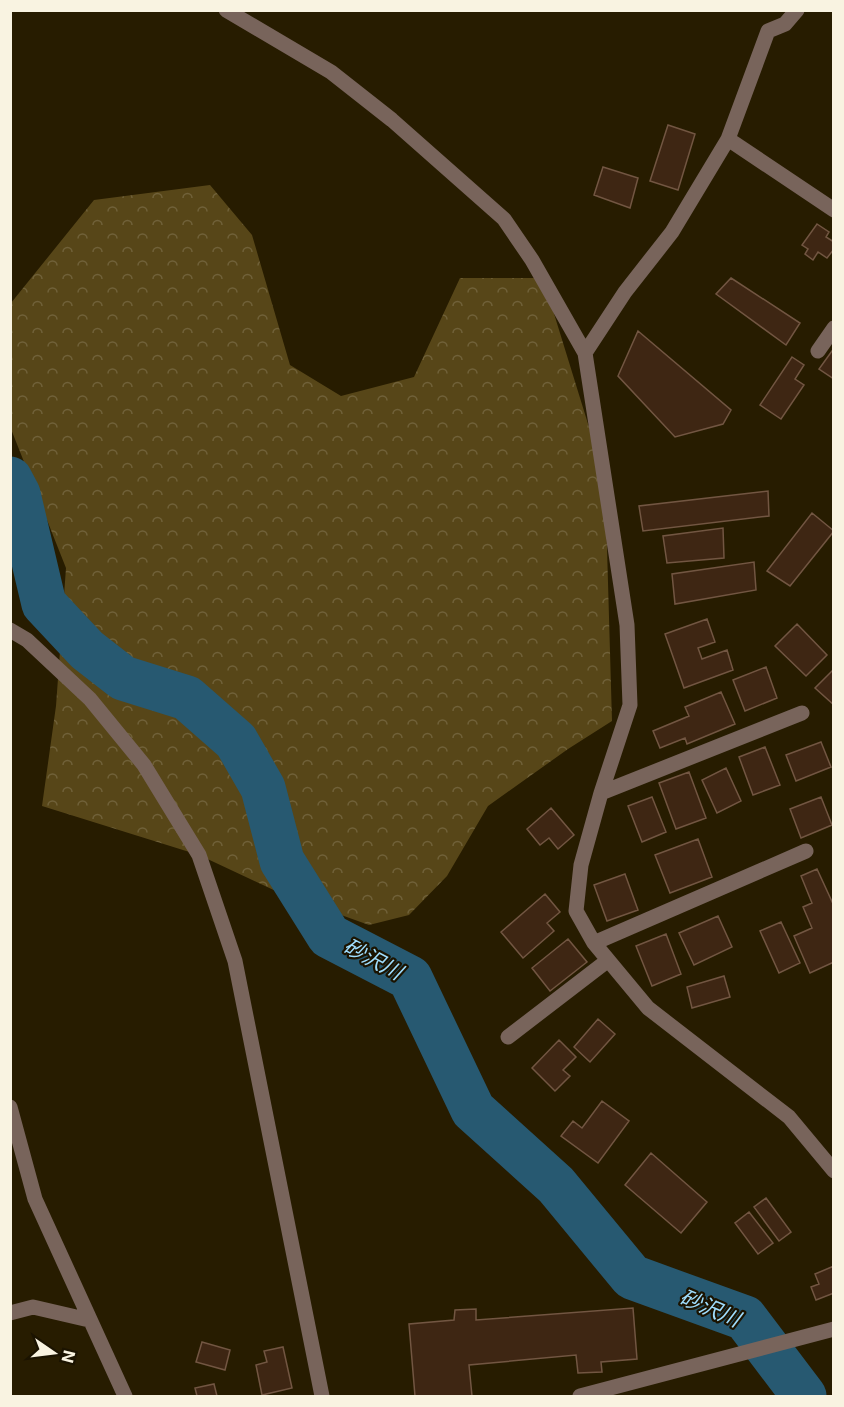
<svg xmlns="http://www.w3.org/2000/svg" width="844" height="1407" viewBox="0 0 844 1407" font-family="Inter,'Noto Sans JP',sans-serif">
  <style>
    .forest { fill: url(#forest-crowns) }
    .lines { fill: none; stroke-linecap: round; stroke-linejoin: round }
    .river { stroke: #275971; stroke-width: 45 }
    .building { fill: #3e2613; stroke: #725642; stroke-width: 1.5 }
    .minor { stroke: #78645b; stroke-width: 15 }
    .labels { text-anchor: middle; dominant-baseline: central; stroke-width: 4.5; stroke-linejoin: round; paint-order: stroke }
    .water-label { font-size: 21px; font-style: italic; fill: #9fddfd; stroke: #1b1300 }
  </style>
  <defs>
    <pattern id="forest-crowns" width="20" height="18" patternUnits="userSpaceOnUse" patternTransform="scale(1.5)"><rect width="20" height="18" fill="#574618"/><path d="M2 6a3 3 0 1 1 6 0M12 15a3 3 0 1 1 6 0" fill="none" stroke="#706139"/></pattern>
  </defs>
  <rect width="100%" height="100%" fill="#271c00"/>
  <!-- forest -->
  <path class="forest" d="M210,185L252,235L290,365L341,396L414,377L460,278H543L605,479L612,721L568,749L488,806L447,876L409,915L369,925L280,893L199,855L42,806L56,706L66,568L11,429V303L94,200Z"/>
  <g class="lines">
    <!-- river -->
    <path class="river" d="M10,479L18,494L44,604L87,650L123,678L187,698L236,741L263,788L282,861L329,936L410,978L473,1110L556,1185L632,1277L745,1318L804,1396"/>
  </g>
  <!-- building -->
  <path class="building" d="M668,125L695,134L678,190L650,181Z
    M603,167L638,178L630,208L594,195Z
    M817,224L829,232L826,237L834,242V249L827,258L818,252L813,260L805,254L808,249L802,245Z
    M731,278L800,323L786,345L716,294Z
    M638,331L731,410L723,424L675,437L618,376Z
    M832,351L834,352V379L819,369Z
    M792,357L804,365L795,379L804,385L781,419L760,405Z
    M768,491L769,516L643,531L639,506Z
    M812,513L834,531L790,586L767,571Z
    M723,528L724,558L667,563L663,536Z
    M754,562L756,590L675,604L672,574Z
    M707,619L715,642L698,648L702,659L727,650L733,670L684,688L665,634Z
    M797,624L827,655L806,676L775,646Z
    M766,667L777,698L745,711L733,680Z
    M834,669V705L815,688Z
    M721,692L735,724L687,744L685,738L660,748L653,731L689,716L685,707Z
    M821,742L831,767L796,781L786,755Z
    M765,747L780,785L753,795L739,757Z
    M726,768L741,801L717,813L702,780Z
    M689,772L706,818L676,829L659,783Z
    M652,797L666,832L642,842L628,806Z
    M821,797L832,825L801,838L790,809Z
    M551,808L574,835L558,849L549,838L540,845L527,829Z
    M698,839L712,877L670,893L655,855Z
    M817,869L834,906V962L810,973L794,936L812,928L803,907L812,903L801,876Z
    M625,874L638,910L607,921L594,885Z
    M545,894L560,912L547,923L554,931L523,958L501,932Z
    M718,916L732,947L694,965L679,933Z
    M781,922L800,963L779,973L760,931Z
    M666,934L681,974L652,986L636,946Z
    M568,939L587,962L550,991L532,968Z
    M724,976L730,997L692,1008L687,987Z
    M598,1019L615,1034L590,1062L574,1047Z
    M559,1040L576,1057L563,1070L570,1076L555,1091L532,1068Z
    M602,1101L629,1121L598,1163L561,1136L573,1121L582,1128Z
    M651,1153L707,1202L681,1233L625,1185Z
    M766,1198L791,1232L779,1241L754,1207Z
    M749,1212L773,1243L758,1254L735,1223Z
    M834,1266V1293L816,1300L811,1287L819,1284L815,1274Z
    M633,1308L637,1359L601,1362L602,1372L578,1373L576,1355L469,1365L472,1396H415L409,1324L454,1320L455,1310L476,1309V1320Z
    M202,1342L230,1350L225,1370L196,1362Z
    M283,1347L292,1388L262,1395L256,1365L267,1362L264,1351Z
    M214,1384L217,1396H197L195,1388Z"/>
  <g class="lines">
    <!-- minor -->
    <path class="minor" d="M226,10L331,72L392,120L504,219L532,260L585,353L627,625L630,705L601,793L581,865L576,911L594,943L648,1008L789,1117L834,1171
      M728,139L768,31L785,24L797,10
      M818,351L834,328
      M585,353L625,292L672,232L728,139L834,210
      M10,630L27,640L90,699L144,765L199,855L235,961L322,1396
      M601,793L802,713
      M594,943L806,851
      M508,1037L607,961
      M10,1107L35,1199L125,1396
      M10,1313L33,1307L89,1320
      M580,1396L834,1329"/>
  </g>
  <g class="labels">
    <!-- water labels -->
    <g class="water-label">
      <text transform="translate(373 959) rotate(28)">砂沢川</text>
      <text transform="translate(710 1308) rotate(23)">砂沢川</text>
    </g>
  </g>
  <!-- border -->
  <rect width="844" height="1407" fill="none" stroke="#f9f3e1" stroke-width="24"/>
  <!-- north arrow -->
  <g transform="translate(54 1353) rotate(104)" stroke="#1b1300" stroke-width="4.5" paint-order="stroke">
  <path d="M0-4.5L10 22L0 15L-10 22Z" fill="#f9f3e1"/>
  <text y="-9" font-size="16" font-weight="bold" text-anchor="middle" fill="#f9f3e1">N</text>
  </g>
</svg>
